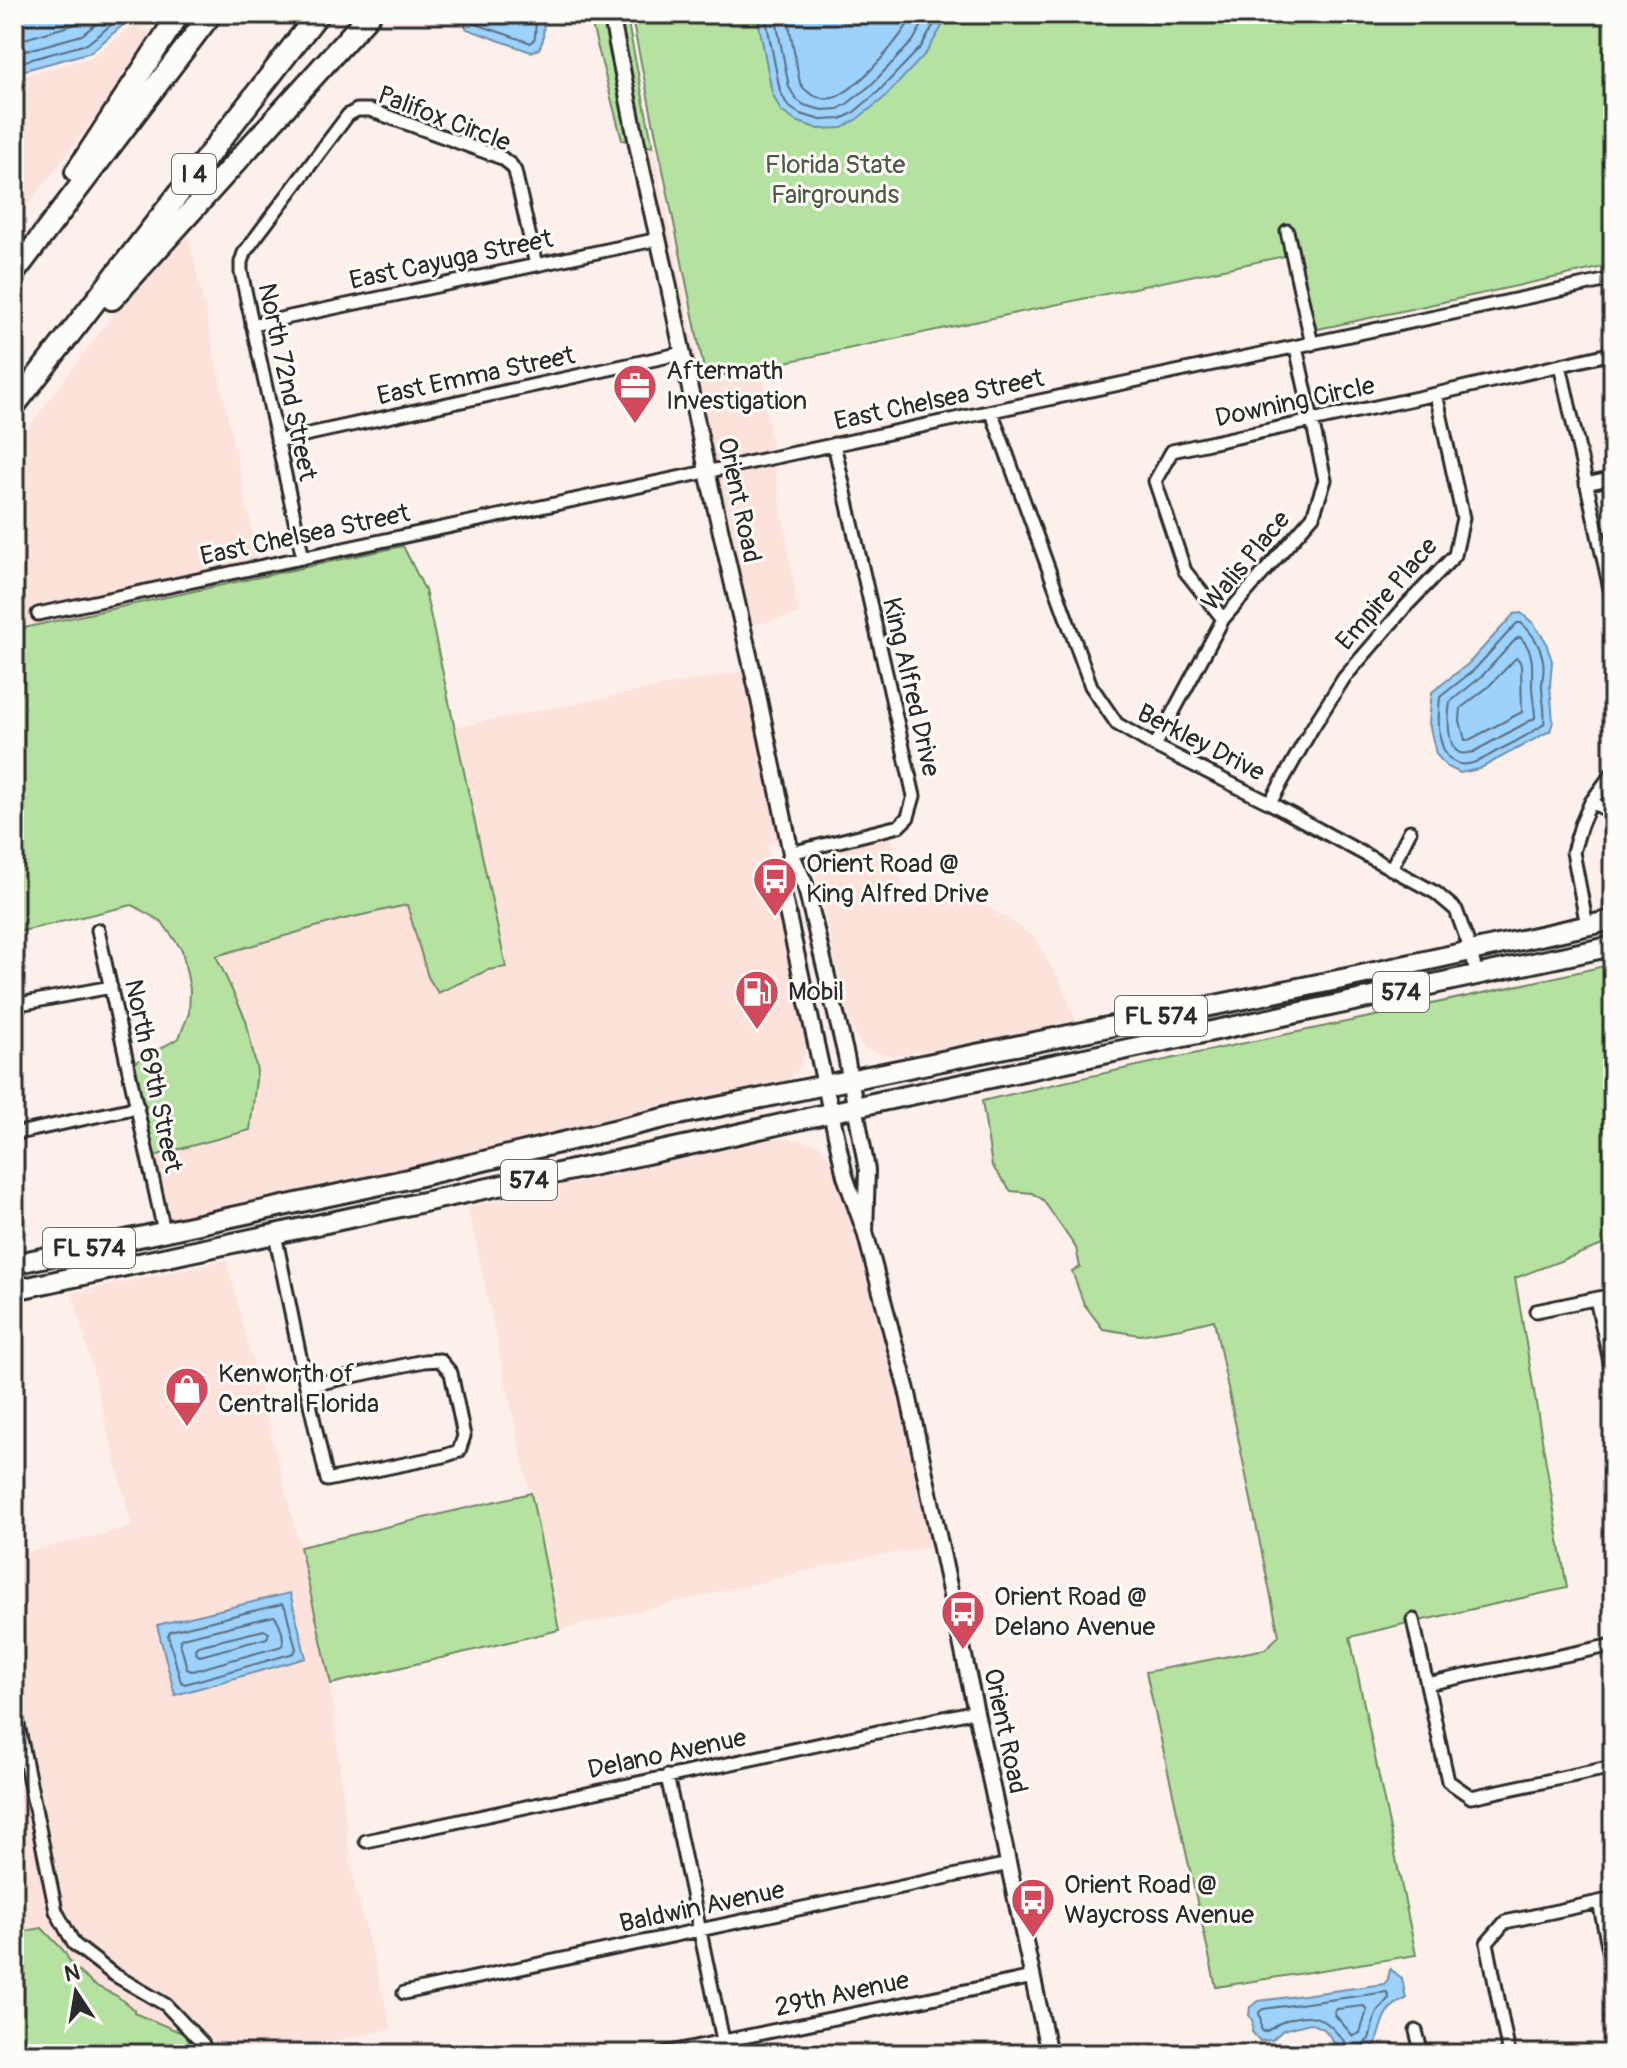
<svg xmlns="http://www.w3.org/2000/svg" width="1627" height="2068" viewBox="0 0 1627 2068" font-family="Pangolin,sans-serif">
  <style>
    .built { fill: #fde2dc }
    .green { fill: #b5e2a1; stroke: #708666; stroke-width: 2 }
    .water { fill: #9dd2fc; stroke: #6f8fa8; stroke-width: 2 }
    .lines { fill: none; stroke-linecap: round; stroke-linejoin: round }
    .shore { stroke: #596e7f; stroke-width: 2 }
    .minor-casing { stroke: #2b2b2b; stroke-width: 17 }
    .tertiary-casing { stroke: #2b2b2b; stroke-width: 20 }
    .primary-casing { stroke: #2b2b2b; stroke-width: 24 }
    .motorway-casing { stroke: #2b2b2b; stroke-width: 26 }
    .minor { stroke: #fdfcf7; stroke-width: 11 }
    .tertiary { stroke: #fdfcf7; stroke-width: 14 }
    .primary { stroke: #fdfcf7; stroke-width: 18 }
    .motorway { stroke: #fdfcf7; stroke-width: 20 }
    .labels { text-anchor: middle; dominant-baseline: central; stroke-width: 6; stroke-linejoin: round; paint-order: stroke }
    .shield { fill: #fdfcf7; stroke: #6a6a68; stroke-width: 2 }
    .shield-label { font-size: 24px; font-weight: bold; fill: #2b2b2b }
    .street-label { font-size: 26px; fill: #2b2b2b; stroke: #fdfcf7 }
    .park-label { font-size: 26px; fill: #4e5948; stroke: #fdfcf7 }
    .poi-label { font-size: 26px; fill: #2b2b2b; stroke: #fdfcf7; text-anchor: start }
  </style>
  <rect width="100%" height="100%" fill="#fdf0eb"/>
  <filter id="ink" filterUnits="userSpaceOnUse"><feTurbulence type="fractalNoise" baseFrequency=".0125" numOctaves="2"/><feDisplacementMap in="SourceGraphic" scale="16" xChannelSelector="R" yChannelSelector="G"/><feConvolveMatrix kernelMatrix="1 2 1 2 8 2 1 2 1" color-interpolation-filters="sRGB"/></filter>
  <g filter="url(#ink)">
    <!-- built -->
    <path class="built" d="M134,24L157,36L14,224V78L92,57Z
      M643,145L653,147L702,381L707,384L762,372L772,451L711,464Z
      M187,226L259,561L32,610L34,621L262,573L263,576L14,630V447L138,281Z
      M774,463L799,614L748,626L714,476Z
      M747,670L783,840L767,844L805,1033V1053L797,1072L781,1085L167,1222L154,1156L250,1130L257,1071L246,1020L215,956L340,920L407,904L412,928L428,977L438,992L488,970L505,966L455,727Z
      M891,836L906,899L965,891L1035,937L1062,985L1077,1023L895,1056L864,1049L851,1028L811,855Z
      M779,1138L813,1142L822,1147L836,1174L877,1315L936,1547L862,1558L559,1630L468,1207Z
      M227,1260L300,1547L331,1684L349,1848L355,1886L392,2029L272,2054H237L208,2042L168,2000L115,1968L78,1940L61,1909L14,1678V1555L132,1527L73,1293Z
      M14,1731L71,1948L110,1979L163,2010L185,2034L133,2013L117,1996L94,1985L74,1968L63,1950L42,1928L14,1933Z"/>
    <!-- green -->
    <path class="green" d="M589,14H603L607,21L631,142L622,140Z
      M617,14H626L653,147L643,145Z
      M631,14H1613V265L1314,330L1299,253L706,379Z
      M403,546L425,590L506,967L488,970L438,993L428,977L407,905L340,920L216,956L246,1020L257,1071L250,1130L154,1156L134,1063L179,1038L189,1013L190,989L182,950L162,922L132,905L14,933V630Z
      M1613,964V1241L1515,1278L1567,1588L1419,1621L1417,1613L1407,1615L1408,1623L1350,1637L1416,1955L1216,1987L1146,1672L1265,1649L1279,1636L1214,1320L1181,1328L1140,1335L1103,1329L1084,1304L1072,1271L1080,1267L1076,1248L1043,1200L1032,1193L1011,1191L992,1166L982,1101C1192,1051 1403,1013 1613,964Z
      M531,1493L559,1630L331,1684L300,1547Z
      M42,1928L63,1950L74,1968L94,1985L117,1996L134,2010V2013L185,2034L191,2039L194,2054H14V1933Z"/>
    <!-- water -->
    <path class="water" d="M14,14H136L91,52L14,73Z
      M463,14H543L544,17L543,40L539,49L531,52L467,29L461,19Z
      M757,14H949L927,52L884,98L857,119L842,128L819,129L796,121L781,111L772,93Z
      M1521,613L1533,623L1545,640L1552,661L1550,686L1553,722L1550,731L1479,769L1460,773L1446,766L1436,754L1429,723L1432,692L1468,664L1514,614Z
      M290,1593L306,1658L175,1695L157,1625Z
      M1390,1969L1402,1978L1406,1999C1380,2010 1384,2021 1375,2045L1363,2052L1341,2051L1324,2029L1310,2023L1283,2030L1272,2040L1260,2041L1252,2032L1253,2022L1249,2015L1250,2007L1259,2001L1384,1984L1388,1979Z"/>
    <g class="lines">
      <!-- shore -->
      <path class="shore" d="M470,14L473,23L531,43L535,38L536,14
        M765,14L780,91L788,106L800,114L821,120L841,119L853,113L878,92L921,47L940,14
        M775,14L789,87L796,99L804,105L822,110L838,109L847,104L871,85L913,41L928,14
        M787,14L800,83C807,95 824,103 838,96C864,83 900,39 914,14
        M14,42L76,24L90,14
        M14,54L82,35L109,14
        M14,64L87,44L125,14
        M1517,623H1521C1532,632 1541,647 1543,661C1545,669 1542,678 1542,686C1542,699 1546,711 1544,724C1531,734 1515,742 1501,749C1489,755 1473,767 1460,764C1435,759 1438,715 1440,697L1474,670Z
        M1520,637C1535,652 1532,667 1532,686C1532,696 1535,707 1535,718L1473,752C1469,753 1464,754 1460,753C1446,747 1448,714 1450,702L1481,677L1516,639Z
        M1516,658L1519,660L1521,665L1522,712L1469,740H1465L1460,721L1461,708L1488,687Z
        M282,1604L285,1607L296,1649L294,1653L185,1684L181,1682L168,1635L170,1631Z
        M274,1616C280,1621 285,1639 282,1646L192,1671L187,1669L180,1642L182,1638Z
        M264,1630L269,1633L267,1638L200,1656L196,1654L195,1649L198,1646Z
        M1364,2006L1367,2010L1360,2033L1353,2036L1335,2015V2011L1337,2009Z
        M1350,2054C1348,2045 1343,2040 1337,2033C1321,2013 1303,2012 1280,2023C1274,2026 1271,2030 1264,2032L1261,2029V2022L1259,2012L1263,2009L1387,1992L1389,1998L1376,2013L1369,2039L1360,2046L1358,2054"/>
      <!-- minor casing -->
      <g class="minor-casing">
        <path id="minor" d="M1287,231L1312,344
          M252,325L659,239
          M1560,365L1613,602
          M992,413L1091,686L1117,724L1155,746L1270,803L1436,893L1456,910L1471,951L1477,976
          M277,441L683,353
          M1586,484L1613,478
          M303,558L241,272V262L244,253L348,115L357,110H370L502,158L511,165L515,171L536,265
          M38,614L1613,279
          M1223,619L1185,571L1155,481L1172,451L1436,394L1613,353
          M1155,746L1223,619L1313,516L1325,480L1296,347
          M1591,802L1613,813
          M1270,803L1311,730L1344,678L1406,606L1455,555L1463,518L1436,394
          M791,853L899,826L908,817L914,796L834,444
          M1391,869L1410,831
          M1587,926L1573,852L1581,825L1591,802L1613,772
          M98,930L164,1231
          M14,1005L111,987
          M14,1134L138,1107
          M275,1234L306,1386
          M1596,1299L1613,1375
          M1536,1311L1613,1295
          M440,1360L451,1373L464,1436L459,1451L444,1456L327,1480L306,1386L424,1361Z
          M1413,1620L1448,1781L1471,1797L1613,1767
          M1427,1684L1613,1645
          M14,1705L56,1911L74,1944L113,1974L166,2005L203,2044L205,2054
          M667,1776L726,2054
          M366,1841L976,1711
          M1599,1902L1613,1969
          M404,1993L1009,1864
          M1416,2031L1422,2054
          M661,2054L1033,1977
          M1509,2054L1487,1943L1505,1922L1613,1899"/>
      </g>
      <!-- tertiary casing -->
      <g class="tertiary-casing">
        <path id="tertiary" d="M611,14L642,169L666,273L707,471L757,690L791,853L805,884L846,1056L867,1170L865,1232
          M791,854L783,893L845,1176L865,1232L908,1394L1049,2054"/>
      </g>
      <!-- primary casing -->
      <g class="primary-casing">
        <path id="primary" d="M14,1264L408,1179L664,1118L1347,978L1613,920
          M14,1290L698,1143L882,1101L1613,946"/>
      </g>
      <!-- motorway casing -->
      <g class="motorway-casing">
        <path id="motorway" d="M76,172L179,14
          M14,273L211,14
          M112,299L370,14
          M14,406L318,14"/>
      </g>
      <!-- minor -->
      <use href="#minor" class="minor"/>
      <!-- tertiary -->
      <use href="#tertiary" class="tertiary"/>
      <!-- primary -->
      <use href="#primary" class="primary"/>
      <!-- motorway -->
      <use href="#motorway" class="motorway"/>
    </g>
  </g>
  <!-- icons -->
  <defs>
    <g id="office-pin" transform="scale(2.3)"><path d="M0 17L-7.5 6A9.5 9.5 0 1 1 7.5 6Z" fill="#d1495b" stroke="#fdfcf7"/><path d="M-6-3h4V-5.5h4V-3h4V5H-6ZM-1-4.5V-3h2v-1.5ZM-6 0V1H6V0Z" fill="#fff"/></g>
    <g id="bus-pin" transform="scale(2.3)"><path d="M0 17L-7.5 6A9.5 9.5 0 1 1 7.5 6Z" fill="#d1495b" stroke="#fdfcf7"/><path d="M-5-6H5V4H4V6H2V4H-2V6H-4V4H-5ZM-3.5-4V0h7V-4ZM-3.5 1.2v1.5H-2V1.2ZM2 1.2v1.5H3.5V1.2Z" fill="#fff"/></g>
    <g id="fuel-pin" transform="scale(2.3)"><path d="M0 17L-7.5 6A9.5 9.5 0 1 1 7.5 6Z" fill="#d1495b" stroke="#fdfcf7"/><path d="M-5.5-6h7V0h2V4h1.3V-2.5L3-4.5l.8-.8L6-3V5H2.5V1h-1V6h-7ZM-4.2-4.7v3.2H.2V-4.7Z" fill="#fff"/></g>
    <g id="shop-pin" transform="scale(2.3)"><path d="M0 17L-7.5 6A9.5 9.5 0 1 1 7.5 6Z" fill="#d1495b" stroke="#fdfcf7"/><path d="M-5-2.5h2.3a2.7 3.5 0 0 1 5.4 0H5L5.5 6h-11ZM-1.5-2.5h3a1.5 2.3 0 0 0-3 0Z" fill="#fff"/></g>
  </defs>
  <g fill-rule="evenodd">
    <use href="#office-pin" x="635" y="386"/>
    <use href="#bus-pin" x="775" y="879"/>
    <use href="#fuel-pin" x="757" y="992"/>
    <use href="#shop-pin" x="187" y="1389"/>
    <use href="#bus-pin" x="963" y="1612"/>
    <use href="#bus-pin" x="1033" y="1900"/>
  </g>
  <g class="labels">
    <!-- shield labels -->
    <g class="shield">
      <rect x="172" y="154" width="44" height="40" rx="6"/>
      <rect x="1373" y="972" width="56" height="40" rx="6"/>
      <rect x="1115" y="996" width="92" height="40" rx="6"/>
      <rect x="501" y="1160" width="56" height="40" rx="6"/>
      <rect x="43" y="1228" width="92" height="40" rx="6"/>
    </g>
    <g class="shield-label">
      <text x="194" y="174">I 4</text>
      <text x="1401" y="992">574</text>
      <text x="1161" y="1016">FL 574</text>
      <text x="529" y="1180">574</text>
      <text x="89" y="1248">FL 574</text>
    </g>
    <!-- street labels -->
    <g class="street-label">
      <text transform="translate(444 119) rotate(21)">Palifox Circle</text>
      <text transform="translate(451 260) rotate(-12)">East Cayuga Street</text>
      <text transform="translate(476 376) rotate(-12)">East Emma Street</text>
      <text transform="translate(287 382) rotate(78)">North 72nd Street</text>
      <text transform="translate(939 400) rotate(-12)">East Chelsea Street</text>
      <text transform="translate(1295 402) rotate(-12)">Downing Circle</text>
      <text transform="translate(739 500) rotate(78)">Orient Road</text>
      <text transform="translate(305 535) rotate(-12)">East Chelsea Street</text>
      <text transform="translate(1246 561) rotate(-50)">Walis Place</text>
      <text transform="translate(1387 594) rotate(-49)">Empire Place</text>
      <text transform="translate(911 687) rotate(77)">King Alfred Drive</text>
      <text transform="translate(1201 743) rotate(27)">Berkley Drive</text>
      <text transform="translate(153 1076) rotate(78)">North 69th Street</text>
      <text transform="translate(1005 1731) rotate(78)">Orient Road</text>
      <text transform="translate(667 1754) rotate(-12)">Delano Avenue</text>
      <text transform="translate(702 1907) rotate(-12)">Baldwin Avenue</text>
      <text transform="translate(842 1994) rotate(-12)">29th Avenue</text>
    </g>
    <!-- park labels -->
    <g class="park-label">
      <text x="835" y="165">Florida State<tspan x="835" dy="30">Fairgrounds</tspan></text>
    </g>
    <!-- poi labels -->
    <g class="poi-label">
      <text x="666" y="371">Aftermath<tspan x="666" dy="30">Investigation</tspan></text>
      <text x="806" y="864">Orient Road @<tspan x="806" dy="30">King Alfred Drive</tspan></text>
      <text x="788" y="992">Mobil</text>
      <text x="218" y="1374">Kenworth of<tspan x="218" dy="30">Central Florida</tspan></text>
      <text x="994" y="1597">Orient Road @<tspan x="994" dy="30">Delano Avenue</tspan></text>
      <text x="1064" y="1885">Orient Road @<tspan x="1064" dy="30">Waycross Avenue</tspan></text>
    </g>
  </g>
  <!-- margin -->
  <rect width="1627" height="2068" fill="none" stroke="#fdfcf7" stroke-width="48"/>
  <rect x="24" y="24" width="1579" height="2020" fill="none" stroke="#2b2b2b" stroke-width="3" filter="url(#ink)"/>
  <!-- north arrow -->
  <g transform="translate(76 1992) rotate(348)" stroke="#fdfcf7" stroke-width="6" paint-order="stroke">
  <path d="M0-6L14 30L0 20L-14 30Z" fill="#2b2b2b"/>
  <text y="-12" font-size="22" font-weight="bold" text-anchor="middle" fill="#2b2b2b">N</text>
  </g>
</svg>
